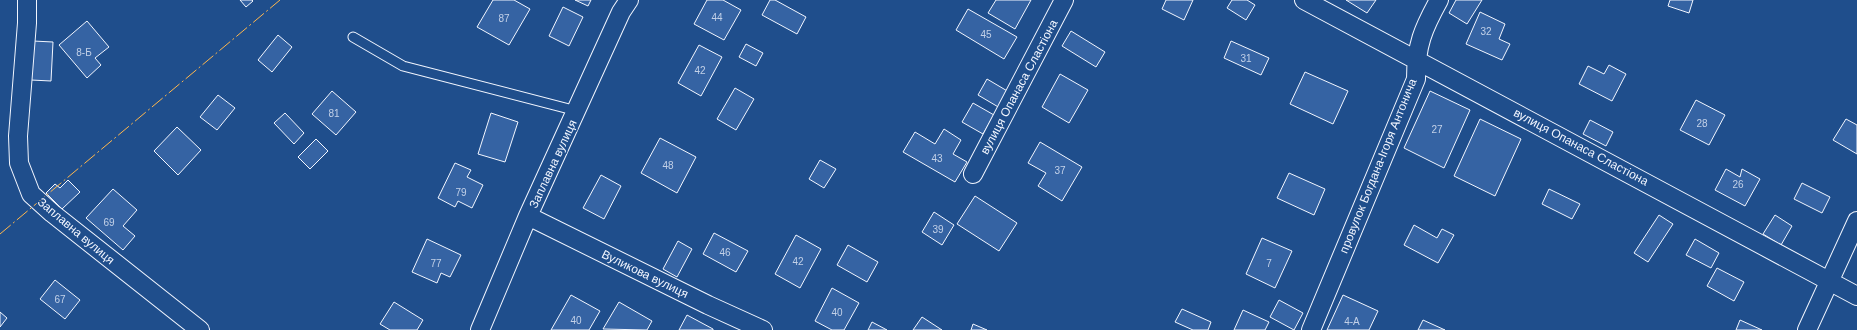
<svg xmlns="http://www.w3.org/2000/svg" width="1857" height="330" viewBox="0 0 1857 330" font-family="Helvetica,sans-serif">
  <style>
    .building { fill: #3563a3; stroke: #f2f6ff }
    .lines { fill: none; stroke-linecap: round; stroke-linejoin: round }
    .service-casing { stroke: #f2f6ff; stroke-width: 11 }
    .minor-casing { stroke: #f2f6ff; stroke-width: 20 }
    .service { stroke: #1f4e8c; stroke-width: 9 }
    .minor { stroke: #1f4e8c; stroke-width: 18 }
    .power { stroke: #ffb74d; stroke-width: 1; stroke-dasharray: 14 3 2 3; stroke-linecap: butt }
    .labels { text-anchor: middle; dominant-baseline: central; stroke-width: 3; stroke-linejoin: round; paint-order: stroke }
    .number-label { font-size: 10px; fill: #c3d1e8 }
    .street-label { font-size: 12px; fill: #f2f6ff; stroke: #1f4e8c }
  </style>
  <rect width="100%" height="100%" fill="#1f4e8c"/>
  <!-- building -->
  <path class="building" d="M240,0H252L253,1L246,7Z
    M493,0H514L530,9L509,45L477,27Z
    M575,0H591L588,6Z
    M707,0H723L741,10L724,40L694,24Z
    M770,0H775L806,17L797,34L762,15Z
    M996,0H1031L1015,29L988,13Z
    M1166,0H1193L1184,20L1162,9Z
    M1232,0H1247L1255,5L1246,20L1227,8Z
    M1346,0H1376L1367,13Z
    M1456,0H1482L1467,24L1449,13Z
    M1670,0H1693L1689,13L1668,6Z
    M563,7L583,17L569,46L549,36Z
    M968,9L1017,37L1004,59L956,30Z
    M1480,12L1505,24L1499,39L1510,44L1502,60L1466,44Z
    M87,21L109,47L95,58L101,65L87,78L59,45Z
    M1071,31L1105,52L1096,67L1062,46Z
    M278,35L292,47L272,72L258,60Z
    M33,41L53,42L51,81L31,80Z
    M1231,41L1269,58L1261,75L1224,58Z
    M746,44L763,53L756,66L739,57Z
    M699,45L722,57L701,96L678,83Z
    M1609,65L1626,74L1612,101L1579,84L1588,66L1604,74Z
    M1305,72L1348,91L1333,124L1290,104Z
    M1060,74L1088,90L1069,123L1042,107Z
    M987,79L1009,92L1000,108L978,95Z
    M735,88L754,99L736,130L717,119Z
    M332,91L356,112L336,135L312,114Z
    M1430,91L1470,110L1444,168L1404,148Z
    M218,95L235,108L217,130L200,117Z
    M1696,100L1725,115L1709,145L1680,130Z
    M973,103L994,115L983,134L962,122Z
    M285,113L304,133L294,144L274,123Z
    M491,113L518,122L505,162L478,154Z
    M1480,119L1521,139L1495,196L1454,176Z
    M1846,119L1857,125V154L1833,140Z
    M1590,120L1613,132L1606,146L1583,134Z
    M177,127L201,150L178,175L154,151Z
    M944,129L961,140L953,154L967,162L955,182L903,152L915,132L935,144Z
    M660,138L696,157L677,193L641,173Z
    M316,139L328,151L310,169L298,157Z
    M1040,142L1082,167L1062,201L1038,186L1046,173L1028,163Z
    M820,160L836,169L824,188L809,179Z
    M455,163L471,170L467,177L483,185L472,208L458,201L455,207L438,198Z
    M1726,169L1740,177L1742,169L1760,179L1745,206L1715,190Z
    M1289,173L1325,189L1314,215L1277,198Z
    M601,175L621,186L604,219L583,208Z
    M68,180L80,192L62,209L46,193L55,184L60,188Z
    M1802,183L1830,197L1822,213L1794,199Z
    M113,189L137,210L123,226L135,236L123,250L86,218Z
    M1549,189L1580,204L1572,219L1542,204Z
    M975,196L1017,223L999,251L957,224Z
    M934,212L954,225L942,245L922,232Z
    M1659,215L1673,224L1648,262L1634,253Z
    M1775,215L1792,226L1781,245L1763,234Z
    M1414,225L1437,238L1442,229L1454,235L1438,263L1404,245Z
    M714,233L748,251L736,272L703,254Z
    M796,235L821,249L800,288L775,274Z
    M1262,238L1292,251L1275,288L1246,274Z
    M427,239L461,255L450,277L441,273L437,283L412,272Z
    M1695,239L1719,253L1711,268L1686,255Z
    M678,241L692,249L677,277L663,269Z
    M848,245L878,262L867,282L837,265Z
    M1717,268L1744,282L1734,301L1707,286Z
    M55,280L80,300L65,319L40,299Z
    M832,288L859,303L844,330H832L815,321Z
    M571,295L600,311L589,330H551Z
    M1343,295L1378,311L1369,330H1327Z
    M1279,300L1303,313L1294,330L1270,317Z
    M394,302L423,320L417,330H390L380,324Z
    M619,302L652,321L647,330L603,329Z
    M1182,309L1211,322L1208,330H1193L1175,322Z
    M1243,310L1269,322L1265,330H1234Z
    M0,312L7,318L0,327Z
    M687,315L713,329V330H679Z
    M922,317L942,330H913Z
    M1423,320L1445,330H1418Z
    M1740,320L1762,330H1736Z
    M872,322L887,330H868Z
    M973,324L987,330H971Z"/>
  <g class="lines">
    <!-- service casing -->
    <g class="service-casing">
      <path id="service" d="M353,37L403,66L577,111"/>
    </g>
    <!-- minor casing -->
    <g class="minor-casing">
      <path id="minor" d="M27,0V23L18,136L19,163L31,194L52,213L200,330
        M1304,0L1857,296
        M973,174L1064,0
        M528,216L708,305L763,330
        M480,330L528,216L621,12L629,0
        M1311,330L1416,79C1416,45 1423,29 1439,0
        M1807,330L1857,221"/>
    </g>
    <!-- service -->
    <use href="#service" class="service"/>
    <!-- minor -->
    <use href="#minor" class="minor"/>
    <!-- power -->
    <path class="power" d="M0,234L280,0"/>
  </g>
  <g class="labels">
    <!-- number labels -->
    <g class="number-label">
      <text x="717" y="17">44</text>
      <text x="504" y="18">87</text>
      <text x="1486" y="31">32</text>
      <text x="986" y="34">45</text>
      <text x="84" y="52">8-Б</text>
      <text x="1246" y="58">31</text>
      <text x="700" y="70">42</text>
      <text x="334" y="113">81</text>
      <text x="1702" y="123">28</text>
      <text x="1437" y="129">27</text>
      <text x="937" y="158">43</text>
      <text x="668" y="165">48</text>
      <text x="1060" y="170">37</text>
      <text x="1738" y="184">26</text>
      <text x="461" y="192">79</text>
      <text x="109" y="222">69</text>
      <text x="938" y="229">39</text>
      <text x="725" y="252">46</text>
      <text x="798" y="261">42</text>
      <text x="436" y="263">77</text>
      <text x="1269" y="263">7</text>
      <text x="60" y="299">67</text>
      <text x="837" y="312">40</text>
      <text x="576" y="320">40</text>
      <text x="1352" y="321">4-А</text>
    </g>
    <!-- street labels -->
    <g class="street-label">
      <text transform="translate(1019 87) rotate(-62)">вулиця Опанаса Сластіона</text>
      <text transform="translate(1581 147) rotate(28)">вулиця Опанаса Сластіона</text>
      <text transform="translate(553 164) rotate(-65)">Заплавна вулиця</text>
      <text transform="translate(1378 166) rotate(-68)">провулок Богдана-Ігоря Антонича</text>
      <text transform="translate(76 231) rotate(40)">Заплавна вулиця</text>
      <text transform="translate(645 274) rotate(26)">Вуликова вулиця</text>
    </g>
  </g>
</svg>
